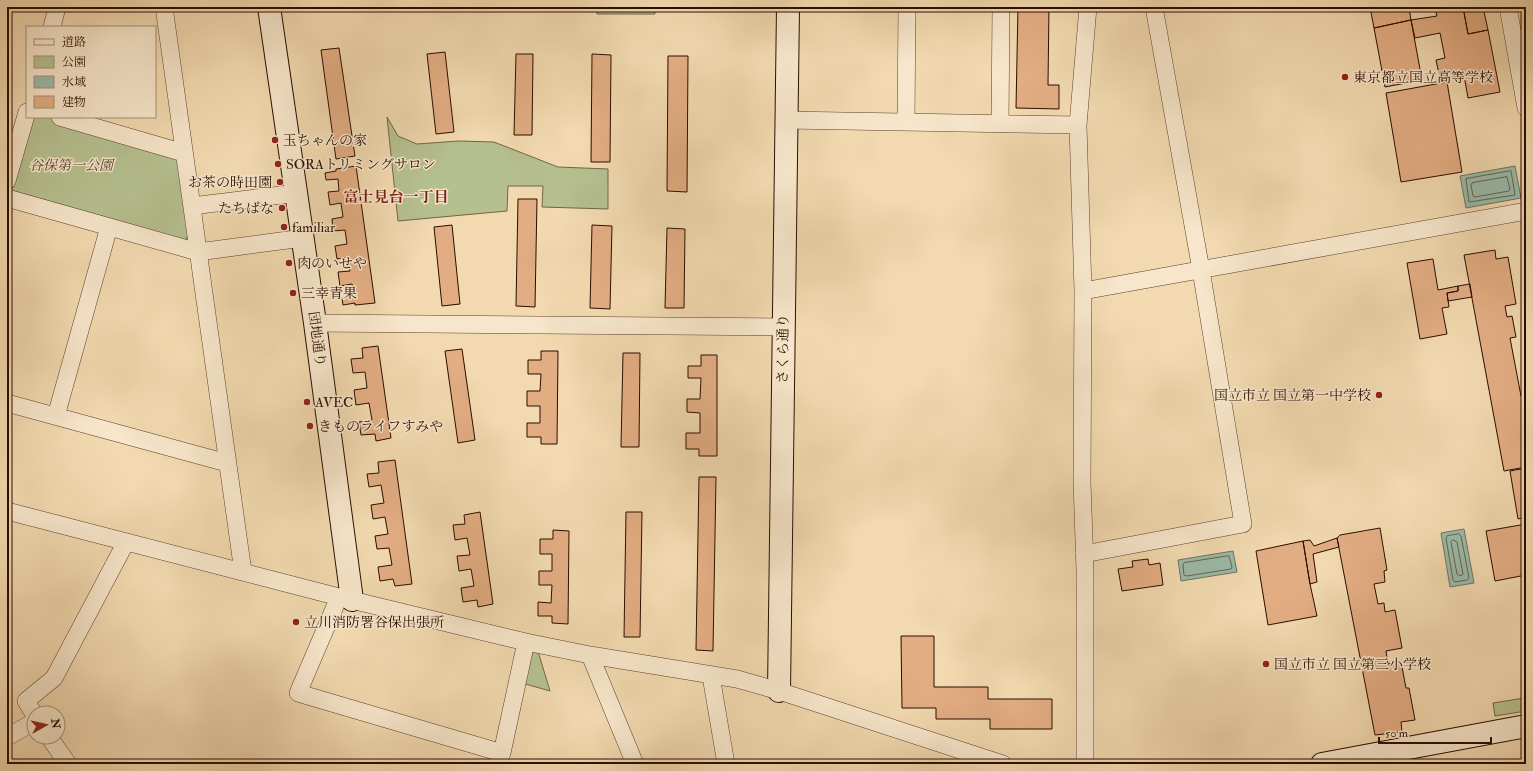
<svg xmlns="http://www.w3.org/2000/svg" width="1533" height="771" viewBox="0 0 1533 771" font-family="'IM FELL Double Pica','Noto Serif JP',serif">
  <style>
    .green { fill: #b6c08f; stroke: #706648 }
    .water { fill: #9bbaa8; stroke: #6e7465 }
    .lines { fill: none; stroke-linecap: round; stroke-linejoin: round }
    .shore { stroke: #636354; stroke-width: 1 }
    .building { fill: #e3ad83; stroke: #2b0c00 }
    .street-casing { stroke: #5d3f2c; stroke-width: 18 }
    .secondary-casing { stroke: #2b0c00; stroke-width: 24 }
    .street { stroke: #f7e6cb; stroke-width: 17 }
    .secondary { stroke: #f7e6cb; stroke-width: 22 }
    .poi-dot { fill: #8f2418; stroke: #f7e6cb; stroke-width: 1.5 }
    .labels { text-anchor: middle; dominant-baseline: central; stroke-width: 3; stroke-linejoin: round; paint-order: stroke }
    .poi-label { font-size: 14px; fill: #2b0c00; stroke: #f7e6cb; text-anchor: start }
    .park-label { font-size: 14px; font-style: italic; fill: #5c4b32; stroke: #f7e6cb }
    .street-label { font-size: 14px; fill: #2b0c00; stroke: #f7e6cb }
    .neighbourhood-label { font-size: 15px; font-weight: bold; fill: #7a1f14; stroke: #f7e6cb }
  </style>
  <rect width="100%" height="100%" fill="#f2d9af"/>
  <filter id="stains"><feTurbulence type="fractalNoise" baseFrequency=".005" numOctaves="4"/><feColorMatrix values="0 0 0 0 .2 0 0 0 0 .09 0 0 0 0 .02 0 0 0 .5 -.17"/></filter>
  <radialGradient id="worn" r=".72"><stop offset=".6" stop-color="#630" stop-opacity="0"/><stop offset="1" stop-color="#630" stop-opacity=".3"/></radialGradient>
  <!-- green -->
  <path class="green" d="M596,7H655V14H597Z
    M33,117H53L179,158L189,234L185,240L10,190Z
    M387,117L398,136L417,144L458,141L494,142L558,167L608,169V209L542,207L543,186H508L507,211L398,221Z
    M537,648L550,691L522,683L528,652Z
    M1524,698L1526,711L1495,716L1493,703Z"/>
  <!-- water -->
  <path class="water" d="M1515,166L1521,198L1466,208L1460,176Z
    M1464,529L1474,583L1450,587L1441,533Z
    M1233,551L1237,572L1181,581L1178,560Z"/>
  <g class="lines">
    <!-- shore -->
    <path class="shore" d="M1511,171L1515,195L1469,202L1466,179Z
      M1507,177L1510,189L1509,191L1475,197L1473,196L1471,185L1472,183Z
      M1459,534L1461,536L1469,578L1467,580L1455,582L1453,580L1446,538L1447,536Z
      M1453,540L1457,542L1463,574L1461,576L1457,574L1451,542Z
      M1229,556L1232,567L1231,569L1187,576L1184,575L1183,565L1184,563Z"/>
  </g>
  <!-- building -->
  <path class="building" d="M1018,7H1049L1048,85H1059V109L1016,108Z
    M1370,7H1409L1411,20L1374,28Z
    M1435,7H1463L1468,34L1488,30L1500,92L1468,98L1463,70L1439,74L1436,60L1445,58L1440,33L1415,38L1411,20L1437,16Z
    M1463,7H1483L1488,30L1468,34Z
    M1411,20L1422,80L1385,87L1374,28Z
    M339,48L355,156L336,159L321,50Z
    M445,52L454,132L436,134L427,54Z
    M516,54H533L532,135H514Z
    M592,54L611,55L610,162H591Z
    M668,56H688L687,192L667,191Z
    M1447,82L1462,172L1401,182L1386,93Z
    M356,166L375,303L355,305V303L343,305L342,298L354,296L352,284L340,286L338,272L350,271L348,257L337,259L335,246L347,244L345,230L333,231L332,219L343,217L341,203L330,205L328,192L339,191L338,179L326,180L325,173L336,171V169Z
    M518,199H537L535,307L516,306Z
    M452,225L460,304L442,306L434,227Z
    M592,225L612,226L610,309L590,308Z
    M667,228L685,229L684,308H665Z
    M1495,250L1496,259L1508,257L1516,304L1505,306L1507,317L1512,316L1516,337L1510,338L1521,396L1526,395V467L1504,471L1464,255Z
    M1433,259L1438,290L1458,286V291L1447,293L1449,307L1442,308L1447,334L1420,339L1407,263Z
    M1470,284L1472,297L1448,301L1447,293L1458,291V286Z
    M378,346L391,438L376,441L375,434L361,435L359,422L372,420L369,403L356,405L354,390L367,388L365,372L353,373L351,359L363,358L362,348Z
    M462,349L475,440L458,443L445,351Z
    M541,351H558L557,444H541V437H527V423H540V406H527V391H540L541,374H528V360H541Z
    M623,353H640L639,447H621Z
    M701,355H717V456H699V449H686V433H700V413L687,412V399H700L701,378H688V366H701Z
    M395,460L412,584L395,586L393,579L380,581L378,567L392,565L389,548L377,549L375,536L388,534L385,517L373,519L371,505L384,503L381,485L369,487L367,474L379,473L378,462Z
    M1526,468V517L1518,519L1510,471Z
    M699,477H716L713,651L696,650Z
    M480,512L493,604L478,607L477,600L463,602L461,588L474,586L471,569L459,571L457,556L470,555L467,538L455,540L453,525L465,524L464,515Z
    M626,512H642L640,637H624Z
    M1526,524V575L1495,581L1486,531Z
    M1380,528L1387,570L1384,571L1385,582L1374,584L1378,604L1384,603L1385,612L1395,610L1402,648L1386,651L1388,664L1401,662L1406,688H1409L1415,720L1401,722L1402,732L1375,735L1337,538L1340,535Z
    M553,530L569,531L568,624L552,623V616H538V602L551,603L552,585H539V571H552V554H540V539H553Z
    M1337,538L1339,547L1313,554L1317,582L1310,584L1303,541L1310,540L1314,546Z
    M1303,541L1310,584L1317,616L1268,625L1256,551Z
    M1148,559L1149,565L1160,563L1163,585L1122,591L1118,569L1133,567L1132,561Z
    M901,636H934V687H988V699H1052V729H990V719H936V708H902Z"/>
  <g class="lines">
    <!-- street casing -->
    <g class="street-casing">
      <path id="street" d="M164,7L243,572
        M1508,7L1526,108
        M52,27L57,7
        M60,117L184,153
        M786,120L1078,125
        M906,122L907,7
        M1000,124L1001,7
        M7,181L27,112
        M7,198L198,252L303,238
        M192,206L297,193
        M1083,291L1526,211
        M315,323L784,327
        M7,403L227,463
        M56,416L109,227
        M7,511L339,597L526,642L590,655L737,679L779,691L1003,764
        M1084,554L1243,524L1201,270L1154,7
        M339,597L298,693L502,753L526,642
        M590,655L635,764
        M711,676L726,764
        M34,714L26,701L54,678L126,542
        M7,737L34,722
        M49,737L68,764
        M1085,764V569L1082,482L1083,291L1078,125L1088,7"/>
    </g>
    <!-- secondary casing -->
    <g class="secondary-casing">
      <path id="secondary" d="M269,7L315,323L352,600
        M779,691L788,7
        M1322,764L1526,726"/>
    </g>
    <!-- street -->
    <use href="#street" class="street"/>
    <!-- secondary -->
    <use href="#secondary" class="secondary"/>
  </g>
  <!-- markers -->
  <g class="poi-dot">
    <circle cx="1345" cy="77" r="4"/>
    <circle cx="275" cy="140" r="4"/>
    <circle cx="278" cy="164" r="4"/>
    <circle cx="280" cy="182" r="4"/>
    <circle cx="282" cy="208" r="4"/>
    <circle cx="284" cy="227" r="4"/>
    <circle cx="289" cy="263" r="4"/>
    <circle cx="293" cy="293" r="4"/>
    <circle cx="1379" cy="395" r="4"/>
    <circle cx="307" cy="402" r="4"/>
    <circle cx="310" cy="426" r="4"/>
    <circle cx="296" cy="622" r="4"/>
    <circle cx="1266" cy="664" r="4"/>
  </g>
  <g class="labels">
    <!-- poi labels -->
    <g class="poi-label">
      <text x="1353" y="77">東京都立国立高等学校</text>
      <text x="283" y="140">玉ちゃんの家</text>
      <text x="286" y="164">SORAトリミングサロン</text>
      <text x="272" y="182" text-anchor="end">お茶の時田園</text>
      <text x="274" y="208" text-anchor="end">たちばな</text>
      <text x="292" y="227">familiar</text>
      <text x="297" y="263">肉のいせや</text>
      <text x="301" y="293">三幸青果</text>
      <text x="1371" y="395" text-anchor="end">国立市立 国立第一中学校</text>
      <text x="315" y="402">AVEC</text>
      <text x="318" y="426">きものライフすみや</text>
      <text x="304" y="622">立川消防署谷保出張所</text>
      <text x="1274" y="664">国立市立 国立第三小学校</text>
    </g>
    <!-- park labels -->
    <g class="park-label">
      <text x="71" y="165">谷保第一公園</text>
    </g>
    <!-- street labels -->
    <g class="street-label">
      <text transform="translate(317 339) rotate(82)">団地通り</text>
      <text transform="translate(783 349) rotate(-89)">さくら通り</text>
    </g>
    <!-- neighbourhood labels -->
    <g class="neighbourhood-label">
      <text x="396" y="197">富士見台一丁目</text>
    </g>
  </g>
  <!-- margin -->
  <rect width="1533" height="771" fill="none" stroke="#f2d9af" stroke-width="24"/>
  <rect x="8" y="8" width="1517" height="755" fill="none" stroke="#2b0c00" stroke-width="2"/>
  <rect x="12" y="12" width="1509" height="747" fill="none" stroke="#2b0c00"/>
  <!-- legend -->
  <rect x="26" y="26" width="130" height="92" fill="#f7e6cb" stroke="#a58f7a"/>
  <rect x="34" y="39" width="20" height="6" fill="#f7e6cb" stroke="#a58f7a"/>
  <text x="62" y="46" font-size="12" fill="#2b0c00">道路</text>
  <rect x="34" y="56" width="20" height="12" fill="#b6c08f" stroke="#a58f7a"/>
  <text x="62" y="66" font-size="12" fill="#2b0c00">公園</text>
  <rect x="34" y="76" width="20" height="12" fill="#9bbaa8" stroke="#a58f7a"/>
  <text x="62" y="86" font-size="12" fill="#2b0c00">水域</text>
  <rect x="34" y="96" width="20" height="12" fill="#e3ad83" stroke="#a58f7a"/>
  <text x="62" y="106" font-size="12" fill="#2b0c00">建物</text>
  <!-- north arrow -->
  <g transform="translate(46 725) rotate(82)"><circle r="19" fill="#f7e6cb" stroke="#a58f7a"/>
  <path d="M0-3L7 15L0 10L-7 15Z" fill="#8f2418"/>
  <text y="-6" font-size="11" font-weight="bold" text-anchor="middle" fill="#2b0c00">N</text>
  </g>
  <!-- scale -->
  <path d="M1379 737v6h112v-6" fill="none" stroke="#2b0c00" stroke-width="2"/>
  <text x="1385" y="737" font-size="12" fill="#2b0c00" stroke="#f7e6cb" stroke-width="3" paint-order="stroke">50 m</text>
  <rect width="100%" height="100%" filter="url(#stains)"/>
  <rect width="100%" height="100%" fill="url(#worn)"/>
</svg>
